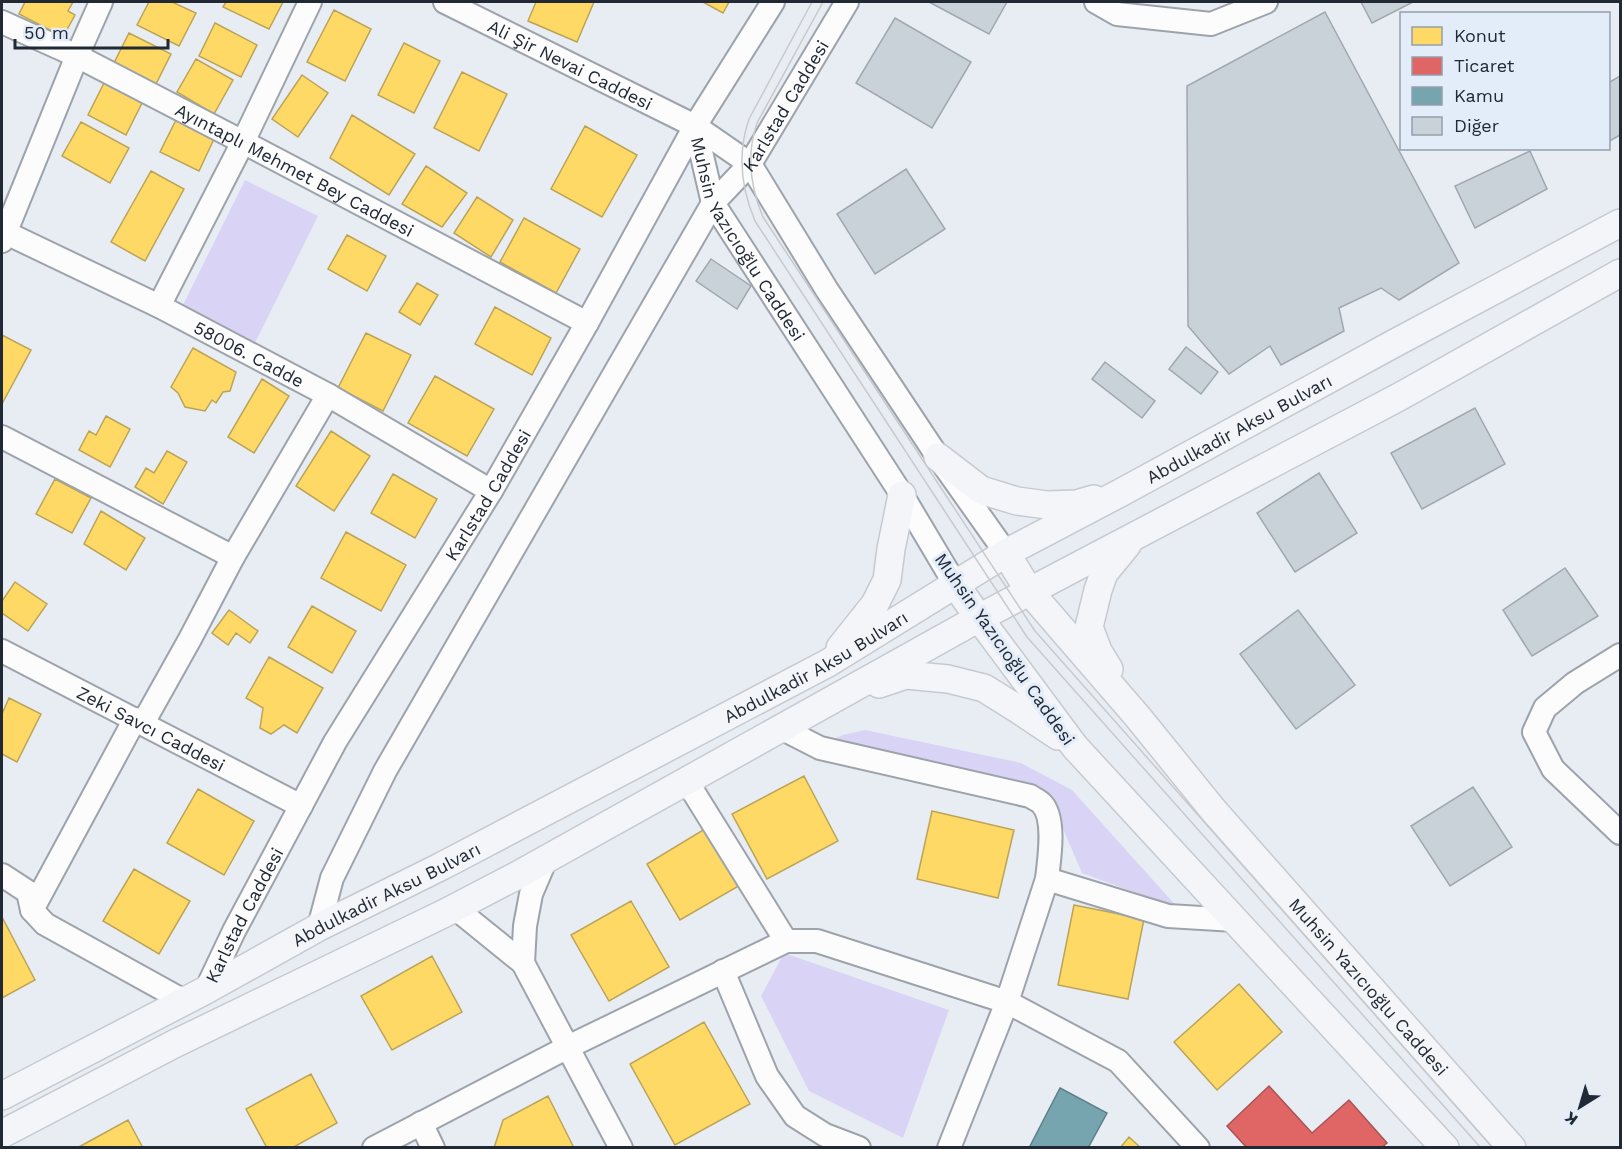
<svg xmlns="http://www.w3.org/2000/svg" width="1622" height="1149" viewBox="0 0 1622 1149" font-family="'Work Sans',sans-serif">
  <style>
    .green { fill: #d9d4f6 }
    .homes { fill: #ffd966; stroke: #bca457; stroke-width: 1.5 }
    .shops { fill: #e06666; stroke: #a75457; stroke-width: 1.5 }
    .public { fill: #76a5af; stroke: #5c808a; stroke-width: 1.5 }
    .building { fill: #c9d2d9; stroke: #9fa8af; stroke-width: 1.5 }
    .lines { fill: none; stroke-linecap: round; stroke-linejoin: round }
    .minor-casing { stroke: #9da3ab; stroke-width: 26 }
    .major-casing { stroke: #c6cacf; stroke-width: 30 }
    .minor { stroke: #fcfcfd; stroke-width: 22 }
    .major { stroke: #f3f5f8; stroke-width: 27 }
    .tram { stroke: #c8c9cb; stroke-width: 1.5 }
    .labels { text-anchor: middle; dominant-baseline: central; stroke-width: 6; stroke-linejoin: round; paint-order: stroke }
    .street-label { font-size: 18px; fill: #212935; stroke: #e3ecf9 }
  </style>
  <rect width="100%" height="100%" fill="#e8edf4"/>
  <!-- green -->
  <path class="green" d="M245,180L318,216L253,347L180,311Z
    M865,730L1021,763L1072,790L1179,909L1082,873L1054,808L824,743L843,735Z
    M784,953L949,1010L903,1138L809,1091L761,996Z"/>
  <!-- homes -->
  <path class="homes" d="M25,2H73L68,11L75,15L63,37L19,14Z
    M149,2H172L196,13L179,46L137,25Z
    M226,2H283L269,29L223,7Z
    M536,2H594L577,42L528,21Z
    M703,2H729L723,13Z
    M334,10L371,29L345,81L307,62Z
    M215,23L257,45L241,77L199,56Z
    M129,33L171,54L155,86L113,65Z
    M404,43L440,61L414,113L378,95Z
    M196,59L233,80L214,114L177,92Z
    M462,72L507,94L479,151L434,128Z
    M302,75L328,93L298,137L272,119Z
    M104,83L142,103L126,135L88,115Z
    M352,115L415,154L389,195L330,158Z
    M176,120L214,139L199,171L160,152Z
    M81,122L129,148L110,183L62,156Z
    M585,126L637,155L602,217L551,189Z
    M426,166L467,193L442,227L402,204Z
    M151,171L184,189L145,261L111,242Z
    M477,197L513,220L491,257L454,233Z
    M524,218L580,249L556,293L500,262Z
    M347,235L386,256L367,291L328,269Z
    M417,283L438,295L420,325L399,312Z
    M495,307L551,338L532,375L475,344Z
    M366,333L411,355L383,411L338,388Z
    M2,335L31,350L3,402L2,401Z
    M193,348L236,372L230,391L223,392L216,403L212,400L205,411L185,407L178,393L171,387Z
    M435,376L494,409L467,456L408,423Z
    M262,379L289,396L254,453L228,437Z
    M106,416L130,429L110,467L79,450L89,431L96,435Z
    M331,431L370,456L334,511L296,486Z
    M167,451L187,462L163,504L135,487L146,468L154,473Z
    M393,474L437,499L415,538L371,513Z
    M55,479L91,498L72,533L36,514Z
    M101,511L145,538L126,570L84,544Z
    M346,532L406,565L381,611L321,578Z
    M15,582L47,604L28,631L2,613V601Z
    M312,606L356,631L332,673L288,647Z
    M229,610L258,631L250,643L236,633L228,645L212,633Z
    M269,657L323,688L297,733L284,725L271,734L260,728L263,708L246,698Z
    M9,698L41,714L17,762L2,754V714Z
    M804,776L838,841L767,879L732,814Z
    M198,789L254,821L224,875L167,843Z
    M932,811L1014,830L998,898L917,879Z
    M708,827L742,884L680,920L647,864Z
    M134,869L190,901L159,954L103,921Z
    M631,901L669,967L609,1001L571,935Z
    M1074,905L1144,919L1128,999L1058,985Z
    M2,917L35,980L2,998Z
    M432,956L462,1012L392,1050L361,996Z
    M1239,984L1282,1032L1217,1090L1174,1042Z
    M704,1022L750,1104L675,1145L630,1064Z
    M311,1074L337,1123L292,1148H267L246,1109Z
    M548,1096L574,1148H494L503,1120Z
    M128,1120L143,1148H77Z
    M1129,1137L1141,1148H1120Z"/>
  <!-- shops -->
  <path class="shops" d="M1269,1086L1312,1133L1349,1100L1387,1143L1381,1148H1247L1227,1126Z"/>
  <!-- public -->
  <path class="public" d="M1060,1088L1107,1113L1088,1148H1029Z"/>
  <!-- building -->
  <path class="building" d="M929,2H1007L989,34Z
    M1361,2H1413L1372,23Z
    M1325,12L1459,263L1399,300L1381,288L1339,308L1344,331L1281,365L1270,346L1229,374L1188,326L1187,86Z
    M895,18L971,62L932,128L856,83Z
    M1620,76V135L1608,142V83Z
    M1530,151L1547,189L1475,228L1455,186Z
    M906,169L945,229L875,274L837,214Z
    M711,259L751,286L737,309L696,281Z
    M1186,347L1218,372L1201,394L1169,369Z
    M1105,362L1155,401L1142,418L1092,379Z
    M1475,408L1505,464L1422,509L1391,453Z
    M1319,473L1357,533L1295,572L1257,513Z
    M1565,568L1598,616L1532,656L1503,610Z
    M1298,610L1355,685L1296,729L1240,654Z
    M1473,787L1512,847L1450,886L1411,826Z"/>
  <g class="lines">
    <!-- minor casing -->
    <g class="minor-casing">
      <g id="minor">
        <path id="s1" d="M445,2L695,126L750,164L827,290L938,457L1006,553"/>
        <path d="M1096,2L1117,14L1211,24L1266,2"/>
        <path id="s2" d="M2,22L77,56L243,142L587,323"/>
        <path id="s3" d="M695,126L713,203L902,495L955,584"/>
        <path id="s4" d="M2,231L159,306L328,395L491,491"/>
        <path d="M2,241L77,56L101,2"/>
        <path d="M159,306L243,142L310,2"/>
        <path d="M2,437L233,557"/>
        <path id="s5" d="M2,651L301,806"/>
        <path d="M1620,655L1575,683L1545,708L1534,732L1553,769L1620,833"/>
        <path d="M143,723L190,639L233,557L328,395"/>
        <path d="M781,728L820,748L1030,796C1033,798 1040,801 1042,804C1056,819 1049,860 1047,879"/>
        <path d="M686,780L786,941"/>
        <path d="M2,875L28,892L32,910L45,924L184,1001"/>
        <path d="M455,908L523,963L621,1148"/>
        <path d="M32,910L135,719"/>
        <path id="s6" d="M319,927L332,878L385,771L709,210L713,203L750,164L847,2"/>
        <path d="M523,963L525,926L531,894L546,859"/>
        <path d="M723,971L767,1076L795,1116L825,1135L859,1148"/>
        <path id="s7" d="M206,990L234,931L335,742L491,491L587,323L695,126L773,2"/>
        <path d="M421,1123L433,1148"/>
        <path d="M374,1148L568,1047L786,941H817L1007,1002L1118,1061L1198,1148"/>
        <path d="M949,1148L1007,1002L1047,879L1168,916L1235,920"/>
      </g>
    </g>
    <!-- major casing -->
    <g class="major-casing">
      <g id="major">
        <path d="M938,457L981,490L1017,501L1047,505L1077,504L1094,499"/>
        <path id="s8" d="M1006,553L1029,591L1137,716L1214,811L1512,1148"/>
        <path d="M955,584L979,618L1075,747L1445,1148"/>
        <path d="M840,648L875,604L887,580L891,549L902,495"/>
        <path d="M1109,669L1098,651L1089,627L1098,590L1104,573L1127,545"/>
        <path d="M879,684L906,675L948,679L984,688L1016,708L1058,736"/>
        <path id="s9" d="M2,1096L206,990L319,927L442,866L828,663L1006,553L1122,492L1395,343L1620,223"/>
        <path d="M2,1134L174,1044L445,913L516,876L979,618L1399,397L1620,273"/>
      </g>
    </g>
    <!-- minor -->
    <use href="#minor" class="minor"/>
    <!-- major -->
    <use href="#major" class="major"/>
    <!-- tram -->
    <path class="tram" d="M812,2L749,119C737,154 741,188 755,221L1027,637L1481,1148
      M823,2L757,123C746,155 750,186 763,217L1035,631L1493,1148"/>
  </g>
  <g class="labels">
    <!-- street labels -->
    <g class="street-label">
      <text stroke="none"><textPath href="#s1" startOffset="140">Ali Şir Nevai Caddesi</textPath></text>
      <text stroke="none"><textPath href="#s6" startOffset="948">Karlstad Caddesi</textPath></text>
      <text stroke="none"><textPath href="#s2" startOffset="328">Ayıntaplı Mehmet Bey Caddesi</textPath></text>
      <text stroke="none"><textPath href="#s3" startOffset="126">Muhsin Yazıcıoğlu Caddesi</textPath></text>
      <text stroke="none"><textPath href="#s4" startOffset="276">58006. Cadde</textPath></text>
      <text stroke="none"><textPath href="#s9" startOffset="1406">Abdulkadir Aksu Bulvarı</textPath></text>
      <text stroke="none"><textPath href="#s7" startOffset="570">Karlstad Caddesi</textPath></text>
      <text transform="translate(1005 649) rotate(55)">Muhsin Yazıcıoğlu Caddesi</text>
      <text stroke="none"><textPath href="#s9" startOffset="920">Abdulkadir Aksu Bulvarı</textPath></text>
      <text stroke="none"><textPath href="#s5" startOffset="168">Zeki Savcı Caddesi</textPath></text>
      <text stroke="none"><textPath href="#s9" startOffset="434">Abdulkadir Aksu Bulvarı</textPath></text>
      <text stroke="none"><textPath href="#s7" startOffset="84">Karlstad Caddesi</textPath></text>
      <text stroke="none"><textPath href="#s8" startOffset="566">Muhsin Yazıcıoğlu Caddesi</textPath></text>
    </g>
  </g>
  <!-- border -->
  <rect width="1622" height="1149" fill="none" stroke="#212935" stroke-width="6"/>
  <!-- legend -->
  <rect x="1400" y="12" width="210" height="138" fill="#e3ecf9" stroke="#959eab" stroke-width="1.5"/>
  <rect x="1412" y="27" width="30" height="18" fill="#ffd966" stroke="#959eab" stroke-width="1.5"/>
  <text x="1454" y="42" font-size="18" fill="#212935">Konut</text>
  <rect x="1412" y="57" width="30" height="18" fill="#e06666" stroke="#959eab" stroke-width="1.5"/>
  <text x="1454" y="72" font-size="18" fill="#212935">Ticaret</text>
  <rect x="1412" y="87" width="30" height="18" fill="#76a5af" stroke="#959eab" stroke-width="1.5"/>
  <text x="1454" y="102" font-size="18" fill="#212935">Kamu</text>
  <rect x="1412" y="117" width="30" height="18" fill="#c9d2d9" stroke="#959eab" stroke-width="1.5"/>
  <text x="1454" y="132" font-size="18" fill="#212935">Diğer</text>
  <!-- north arrow -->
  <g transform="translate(1580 1107) rotate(217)" stroke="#e3ecf9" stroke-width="4.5" paint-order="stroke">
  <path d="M0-4.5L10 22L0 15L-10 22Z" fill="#212935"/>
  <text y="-9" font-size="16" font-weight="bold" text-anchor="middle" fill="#212935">K</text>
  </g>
  <!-- scale -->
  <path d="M15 39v9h153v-9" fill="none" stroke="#212935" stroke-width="3"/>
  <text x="24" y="39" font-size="18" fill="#212935" stroke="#e3ecf9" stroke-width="4.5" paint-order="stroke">50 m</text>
</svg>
